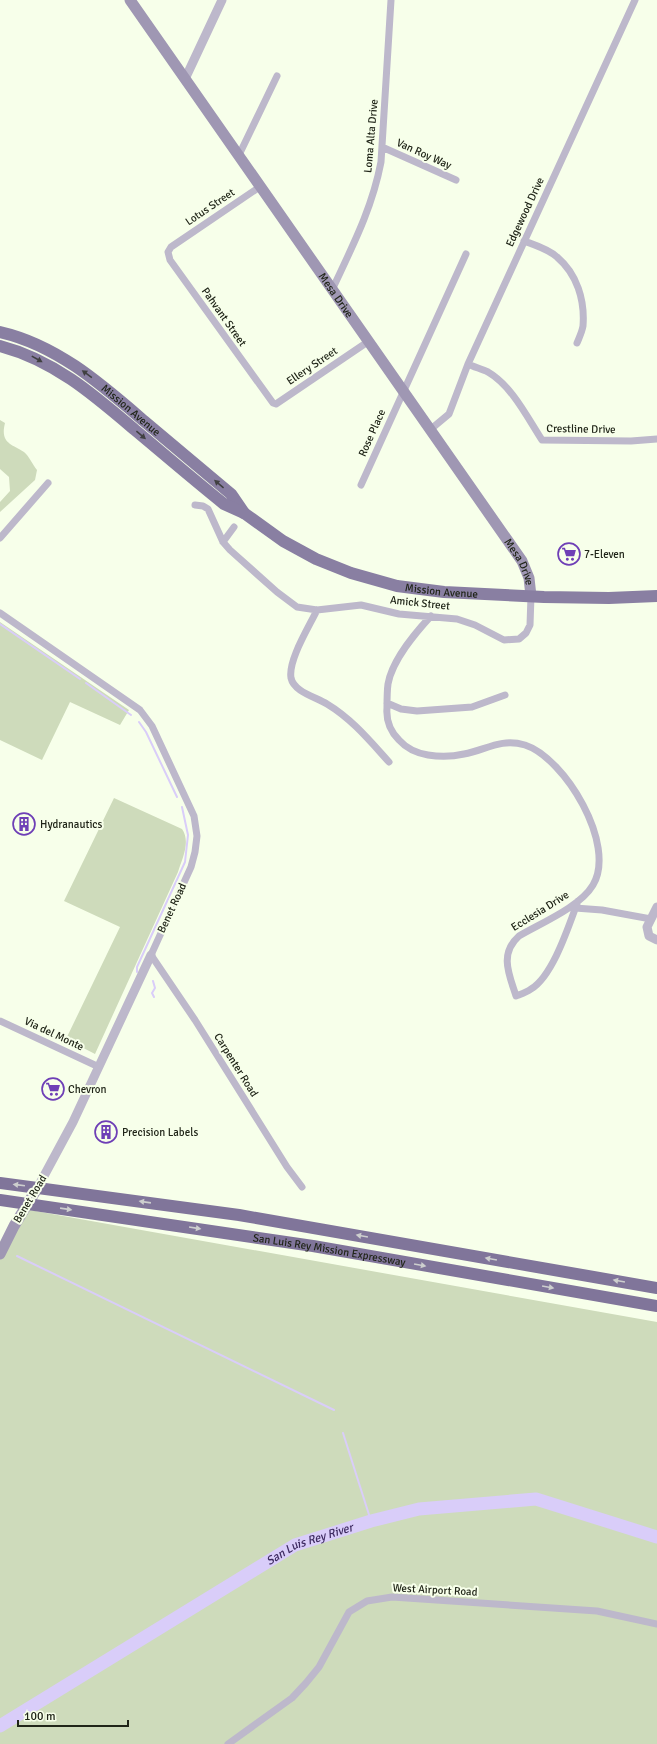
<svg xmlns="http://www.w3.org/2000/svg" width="657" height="1744" viewBox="0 0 657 1744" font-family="Signika,sans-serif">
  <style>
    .green { fill: #cedbbb }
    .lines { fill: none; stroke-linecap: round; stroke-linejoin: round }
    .stream { stroke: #d9cdf9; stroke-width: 2 }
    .river { stroke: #d9cdf9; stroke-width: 13 }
    .minor { stroke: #bdb8cb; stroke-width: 7 }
    .tertiary { stroke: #bdb8cb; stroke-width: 9 }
    .secondary { stroke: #9f97b3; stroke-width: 11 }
    .primary { stroke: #897fa2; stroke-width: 12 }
    .trunk { stroke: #80759a; stroke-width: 12 }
    .oneway { fill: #404041 }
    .oneway2 { fill: #cdcfce }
    .labels { text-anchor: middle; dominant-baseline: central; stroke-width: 4; stroke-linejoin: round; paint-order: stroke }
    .street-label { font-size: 11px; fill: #202518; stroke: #f7ffea }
    .poi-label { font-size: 11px; fill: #202518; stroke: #f7ffea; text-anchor: start }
    .water-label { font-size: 12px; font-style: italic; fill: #3d2a60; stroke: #f7ffea }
  </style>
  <rect width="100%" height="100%" fill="#f7ffea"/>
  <!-- green -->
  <path class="green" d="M0,420L5,423C0,443 11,444 24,452C29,456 33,465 37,470L35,480L0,512V502L10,491L9,477L0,469Z
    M0,622L129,710L120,725L70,702L42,760L0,740Z
    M114,798L182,829C191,842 182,859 178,872L95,1054L66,1039L120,927L64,901Z
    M24,1209L657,1322V1744H0V1254Z"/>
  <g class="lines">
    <!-- stream -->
    <path class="stream" d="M0,624L80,679
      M86,683L131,715
      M139,722L146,732L177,797
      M137,972V967L185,862L188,835L182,807
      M153,981L155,988L152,993L154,997
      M17,1256L334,1410
      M343,1433L371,1521"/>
    <!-- river -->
    <path class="river" id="s1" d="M0,1726L295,1545L371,1521L419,1509L536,1499L657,1537"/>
    <!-- minor -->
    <path class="minor" d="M382,147L456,180
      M239,155L277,76
      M261,186L171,247L168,252L170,260L273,403L276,404L369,341
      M524,241C535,245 548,249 557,257C577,274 585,300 583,326C582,332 579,338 577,343
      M332,290C352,247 372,209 381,162L391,0
      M468,364C474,367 482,369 488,372C512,386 527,417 542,440L631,441L657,439
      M431,429L449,414L468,364L635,0
      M361,485L466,254
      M195,505L203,506L208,509L223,542L230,550L277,592L297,607L317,610L361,605L399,614L457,619L475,625L504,640L519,639L526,633L530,625L531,596
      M0,538L48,483
      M223,542L234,527
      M317,610C309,627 288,660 291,678C294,692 316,697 327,704C352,719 370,741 389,762
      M0,613L140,710L152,726L194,816L197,836L195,852L191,867L151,955L195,1020L287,1167L302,1187
      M431,616C416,632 392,661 388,684C387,691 387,700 387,708C386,720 390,731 399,740C407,749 416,753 428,755C440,757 451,757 464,754C486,750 500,738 525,745C565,758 617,845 593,885C580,907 541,923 519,936C499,954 509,974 516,996C521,994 527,992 531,989C553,976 569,925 578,901
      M387,703L401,709L417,711L472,707L505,695
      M575,908L602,910L651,919
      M0,1021L99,1067
      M228,1744L292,1698L306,1683L319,1667L349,1612L367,1601L392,1597L597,1611L657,1624"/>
    <!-- tertiary -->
    <path class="tertiary" d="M185,79L222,0
      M657,907L647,927L649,936L657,940
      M38,1187L73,1122L151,955"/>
    <!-- secondary -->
    <g class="secondary">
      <path id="s2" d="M130,0L522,561L529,578L531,596"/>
      <path d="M0,1254L14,1226L38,1187"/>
    </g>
    <!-- primary -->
    <g class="primary">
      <path id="s3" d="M0,332C57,345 101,384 144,421C173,445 202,470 231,494L244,513"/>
      <path id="s4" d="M0,346C54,360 94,395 135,430C165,455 194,480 224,504L244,513L283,541L316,559L351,573L397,586L444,592L544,597L609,598L657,596"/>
    </g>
    <!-- trunk -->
    <g class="trunk">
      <path d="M0,1183L239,1215L657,1288"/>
      <path id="s5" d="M0,1200L313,1246L657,1306"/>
    </g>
  </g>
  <!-- one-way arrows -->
  <defs><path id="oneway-solid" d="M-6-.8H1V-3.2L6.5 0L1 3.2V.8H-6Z"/></defs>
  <g class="oneway">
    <use href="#oneway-solid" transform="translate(37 359) rotate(29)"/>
    <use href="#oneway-solid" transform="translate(87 374) rotate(-144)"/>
    <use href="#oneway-solid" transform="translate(141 435) rotate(40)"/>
    <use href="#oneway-solid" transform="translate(219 484) rotate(-140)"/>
  </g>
  <g class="oneway2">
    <use href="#oneway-solid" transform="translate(19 1185) rotate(-173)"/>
    <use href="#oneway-solid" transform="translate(145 1202) rotate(-172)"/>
    <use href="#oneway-solid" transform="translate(66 1209) rotate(8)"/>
    <use href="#oneway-solid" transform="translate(195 1228) rotate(9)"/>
    <use href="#oneway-solid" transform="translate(362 1236) rotate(-170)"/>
    <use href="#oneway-solid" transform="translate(491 1259) rotate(-170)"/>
    <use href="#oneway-solid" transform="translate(420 1265) rotate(10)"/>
    <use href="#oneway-solid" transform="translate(619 1281) rotate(-170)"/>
    <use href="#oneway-solid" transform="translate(548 1287) rotate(10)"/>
  </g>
  <!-- icons -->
  <defs>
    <g id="supermarket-ring" transform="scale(1.15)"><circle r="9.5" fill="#f7ffea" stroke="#6e3fb6" stroke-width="1.5"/><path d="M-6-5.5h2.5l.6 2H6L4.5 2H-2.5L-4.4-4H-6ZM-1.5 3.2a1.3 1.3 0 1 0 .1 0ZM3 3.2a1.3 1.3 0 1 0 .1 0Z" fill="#6e3fb6"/></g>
    <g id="building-ring" transform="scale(1.15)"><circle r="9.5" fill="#f7ffea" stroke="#6e3fb6" stroke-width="1.5"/><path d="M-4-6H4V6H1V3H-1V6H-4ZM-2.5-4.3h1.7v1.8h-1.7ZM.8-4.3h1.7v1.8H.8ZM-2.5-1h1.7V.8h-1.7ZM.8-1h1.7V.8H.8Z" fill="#6e3fb6"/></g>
  </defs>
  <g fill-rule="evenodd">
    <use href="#supermarket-ring" x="569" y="554"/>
    <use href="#building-ring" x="24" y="824"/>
    <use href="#supermarket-ring" x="53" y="1089"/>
    <use href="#building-ring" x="106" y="1132"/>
  </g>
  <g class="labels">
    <!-- street labels -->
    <g class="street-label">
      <text transform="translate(371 136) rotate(-85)">Loma Alta Drive</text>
      <text transform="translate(424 154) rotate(24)">Van Roy Way</text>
      <text transform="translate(210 207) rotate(-34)">Lotus Street</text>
      <text transform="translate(525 212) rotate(-65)">Edgewood Drive</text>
      <text stroke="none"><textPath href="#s2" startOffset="360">Mesa Drive</textPath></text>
      <text transform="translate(224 317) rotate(55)">Pahvant Street</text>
      <text transform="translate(312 366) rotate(-34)">Ellery Street</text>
      <text stroke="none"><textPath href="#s3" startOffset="154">Mission Avenue</textPath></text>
      <text transform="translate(581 429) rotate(1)">Crestline Drive</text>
      <text transform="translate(372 433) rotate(-66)">Rose Place</text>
      <text stroke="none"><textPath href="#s2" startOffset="684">Mesa Drive</textPath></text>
      <text stroke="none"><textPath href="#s4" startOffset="514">Mission Avenue</textPath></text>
      <text transform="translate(420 603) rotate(6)">Amick Street</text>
      <text transform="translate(172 908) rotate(-65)">Benet Road</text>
      <text transform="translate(540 911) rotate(-32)">Ecclesia Drive</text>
      <text transform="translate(54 1034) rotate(25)">Via del Monte</text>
      <text transform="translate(236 1065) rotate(58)">Carpenter Road</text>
      <text transform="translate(30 1199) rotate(-59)">Benet Road</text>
      <text stroke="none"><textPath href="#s5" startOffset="333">San Luis Rey Mission Expressway</textPath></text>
      <text transform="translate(435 1590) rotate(3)">West Airport Road</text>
    </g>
    <!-- poi labels -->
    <g class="poi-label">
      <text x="584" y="554">7-Eleven</text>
      <text x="40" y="824">Hydranautics</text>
      <text x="68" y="1089">Chevron</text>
      <text x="122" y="1132">Precision Labels</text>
    </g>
    <!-- water labels -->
    <g class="water-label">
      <text stroke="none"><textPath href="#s1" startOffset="360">San Luis Rey River</textPath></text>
    </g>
  </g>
  <!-- scale -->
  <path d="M18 1720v6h110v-6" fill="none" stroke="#202518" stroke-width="2"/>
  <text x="24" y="1720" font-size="12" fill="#202518" stroke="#f7ffea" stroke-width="3" paint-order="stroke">100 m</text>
</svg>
